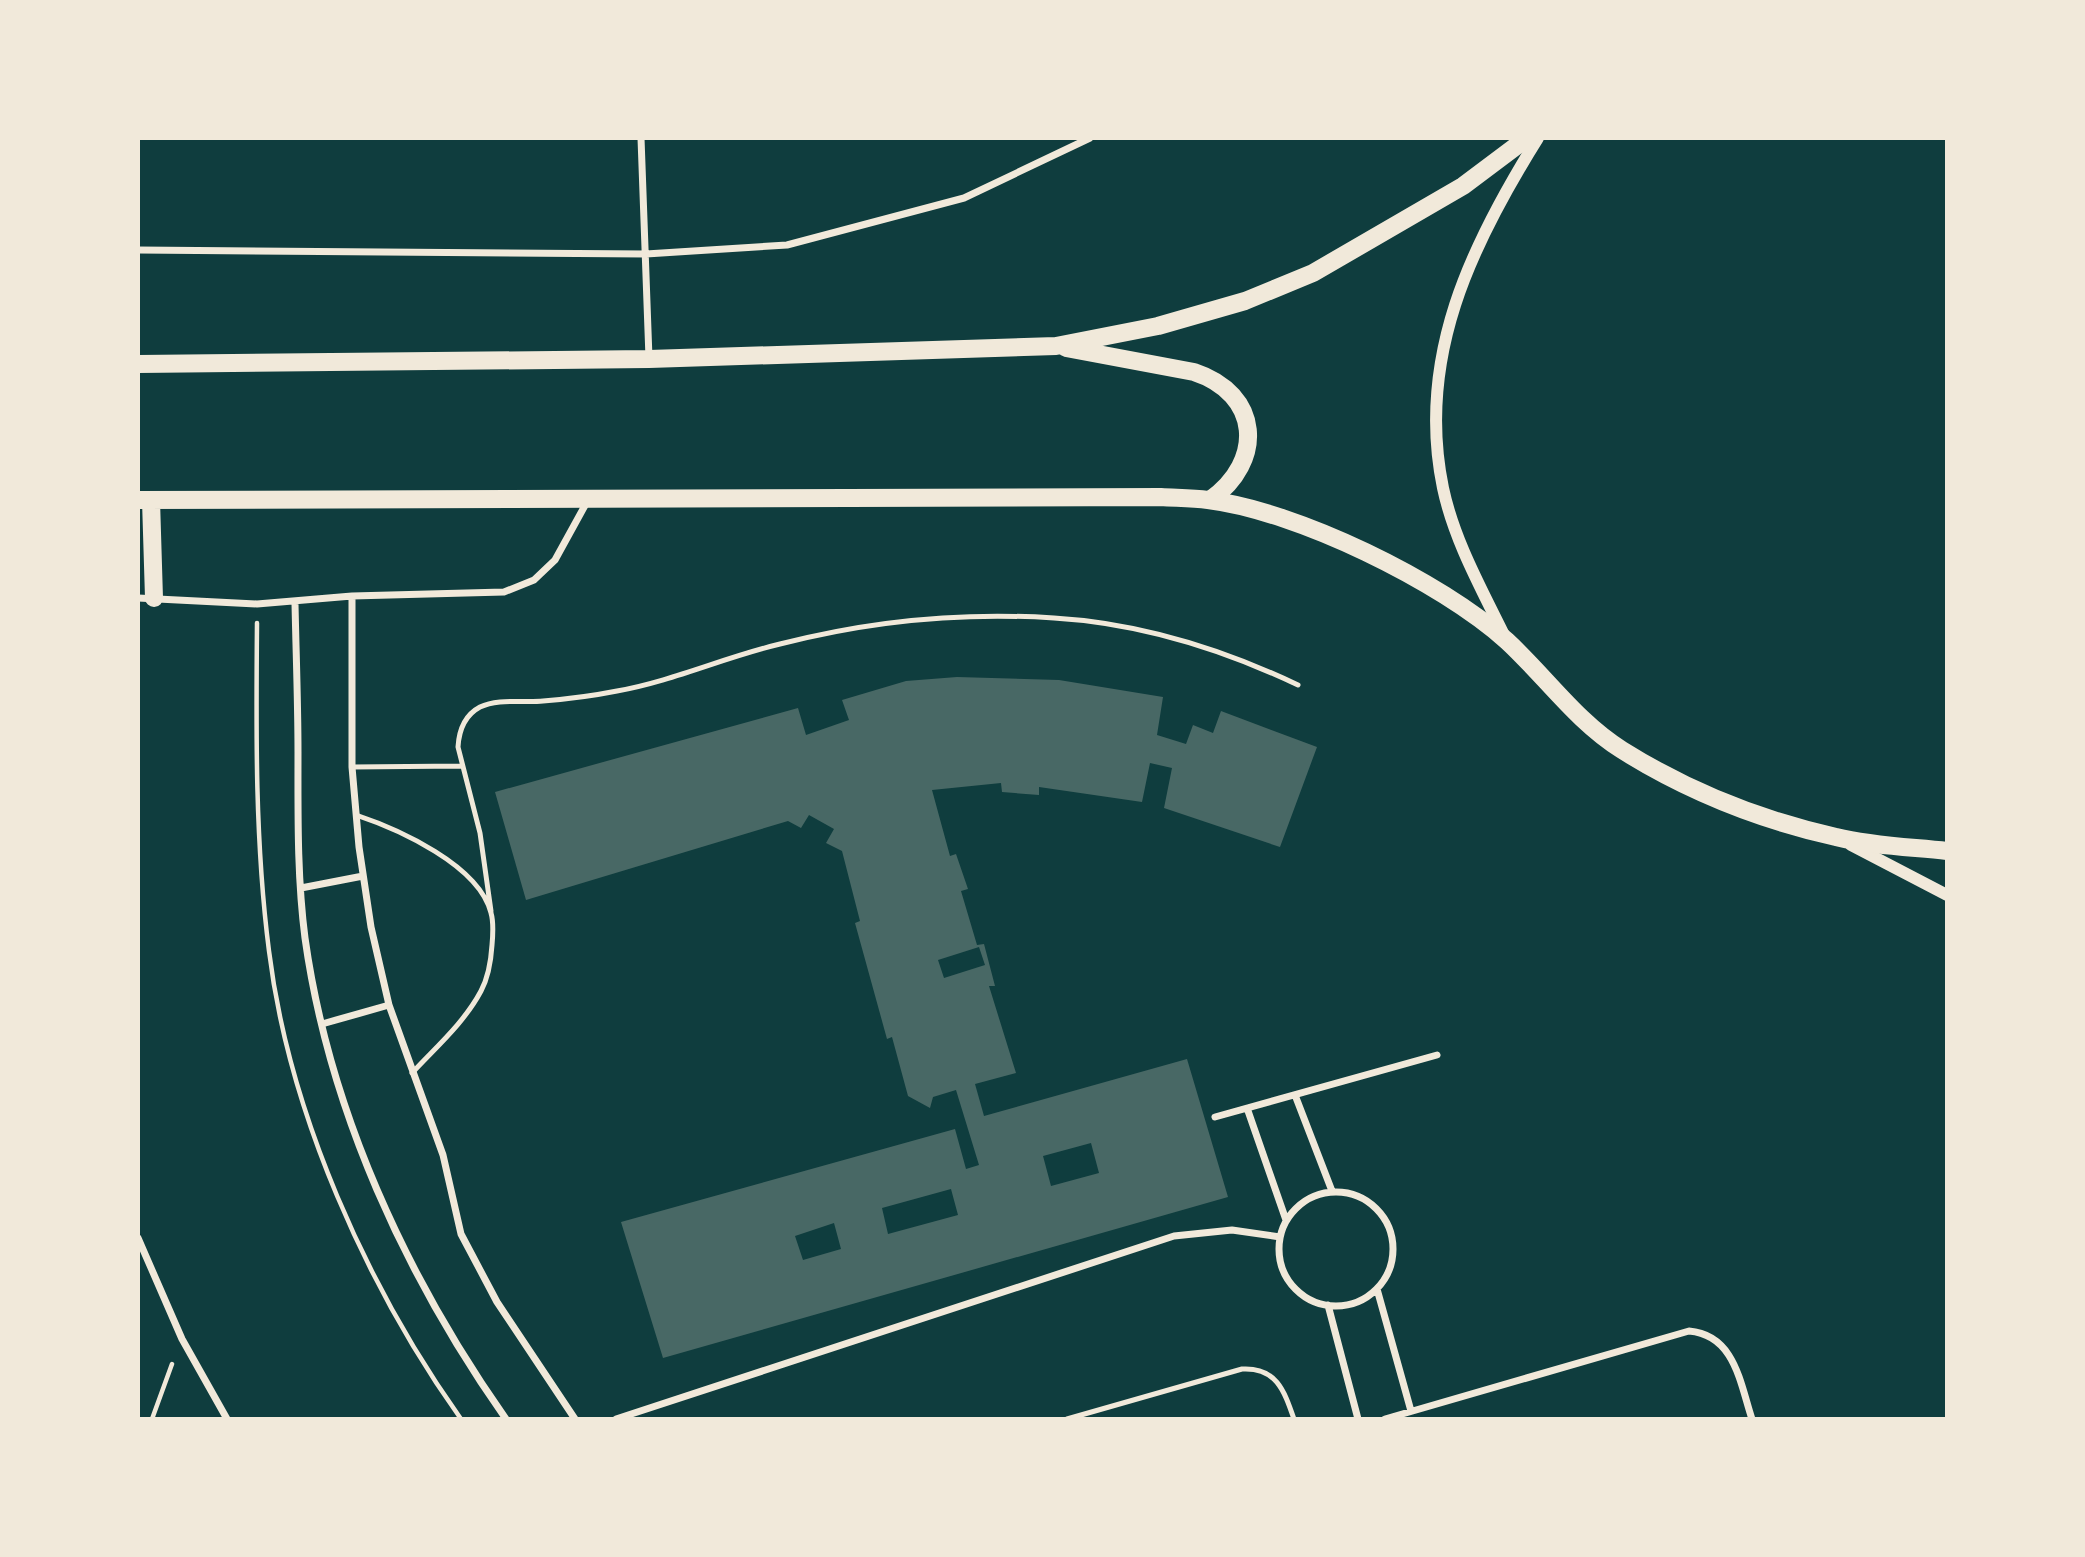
<svg xmlns="http://www.w3.org/2000/svg" width="2085" height="1557" viewBox="0 0 2085 1557" font-family="Arial,sans-serif">
  <style>
    .building { fill: #486865; fill-rule: evenodd }
    .lines { fill: none; stroke-linecap: round; stroke-linejoin: round }
    .path { stroke: #f1e9da; stroke-width: 4.5 }
    .service { stroke: #f1e9da; stroke-width: 5 }
    .minor { stroke: #f1e9da; stroke-width: 7 }
    .tertiary { stroke: #f1e9da; stroke-width: 12 }
    .primary { stroke: #f1e9da; stroke-width: 18 }
  </style>
  <rect width="100%" height="100%" fill="#0f3d3e"/>
  <!-- building -->
  <path class="building" d="M957,677L1059,680L1163,697L1157,735L1186,744L1193,725L1213,733L1221,711L1317,747L1280,847L1164,808L1172,768L1150,763L1142,802L1039,787V795L1002,792L1001,783L932,790L950,856L956,854L968,889L961,891L977,945L984,944L995,986H989L1016,1073L975,1084L984,1116L1187,1059L1228,1197L663,1358L621,1222L955,1129L966,1169L979,1165L956,1090L933,1097L930,1108L908,1096L892,1037L887,1039L855,923L860,921L842,851L826,843L834,829L809,815L801,828L788,821L526,900L495,792L798,708L806,735L849,720L842,700L906,681ZM979,947L985,965L944,978L938,960ZM1091,1143L1099,1173L1051,1186L1043,1156ZM951,1189L958,1215L888,1234L882,1208ZM834,1223L841,1249L803,1260L795,1236Z"/>
  <g class="lines">
    <!-- path -->
    <path class="path" d="M257,623C256,733 255,842 269,951C289,1113 367,1287 461,1419
      M152,1419L172,1364"/>
    <!-- service -->
    <path class="service" d="M352,767L462,766
      M356,815C398,829 479,865 491,913C494,923 493,934 492,945C491,961 489,976 481,991C464,1023 436,1047 412,1073
      M491,911L480,833L458,747C459,730 465,715 480,707C498,698 523,703 543,701C568,699 592,696 617,691C673,681 725,657 780,644C869,621 962,612 1054,618C1139,623 1220,648 1298,685
      M1067,1419L1242,1369C1276,1367 1284,1390 1294,1419"/>
    <!-- minor -->
    <path class="minor" d="M641,138L649,358
      M138,250L646,254L787,245L964,198L1090,138
      M352,596V767L359,847L371,927L389,1005L443,1155L461,1234L497,1302L575,1419
      M138,598L257,604L352,596L504,592L534,580L555,560L588,500
      M295,603C296,653 298,703 298,752C298,814 297,876 305,938C329,1110 406,1277 506,1419
      M301,888L363,876
      M322,1024L389,1005
      M1295,1095L1332,1191
      M1247,1108L1286,1220
      M1215,1117L1437,1055
      M1279 1249a57 57 0 1 1 114 0a57 57 0 1 1-114 0Z
      M138,1238L182,1339L227,1419
      M1377,1289L1411,1411
      M1328,1305L1358,1419
      M616,1419L1174,1236L1232,1230L1280,1237
      M1385,1419L1689,1331C1735,1335 1740,1383 1752,1419"/>
    <!-- tertiary -->
    <path class="tertiary" d="M1504,635C1481,588 1454,540 1443,488C1416,358 1471,245 1538,138
      M1851,845L1947,895"/>
    <!-- primary -->
    <path class="primary" d="M1066,348L1194,372C1261,394 1265,461 1210,500
      M138,364L649,359L1056,346L1158,326L1245,301L1313,273L1463,186L1527,138
      M138,500L1161,497C1176,498 1192,498 1208,500C1297,511 1440,581 1507,641C1546,677 1576,721 1622,750C1689,792 1760,820 1836,837C1872,846 1911,847 1947,851
      M151,500L154,598"/>
  </g>
  <!-- border -->
  <rect width="2085" height="1557" fill="none" stroke="#f1e9da" stroke-width="280"/>
</svg>
